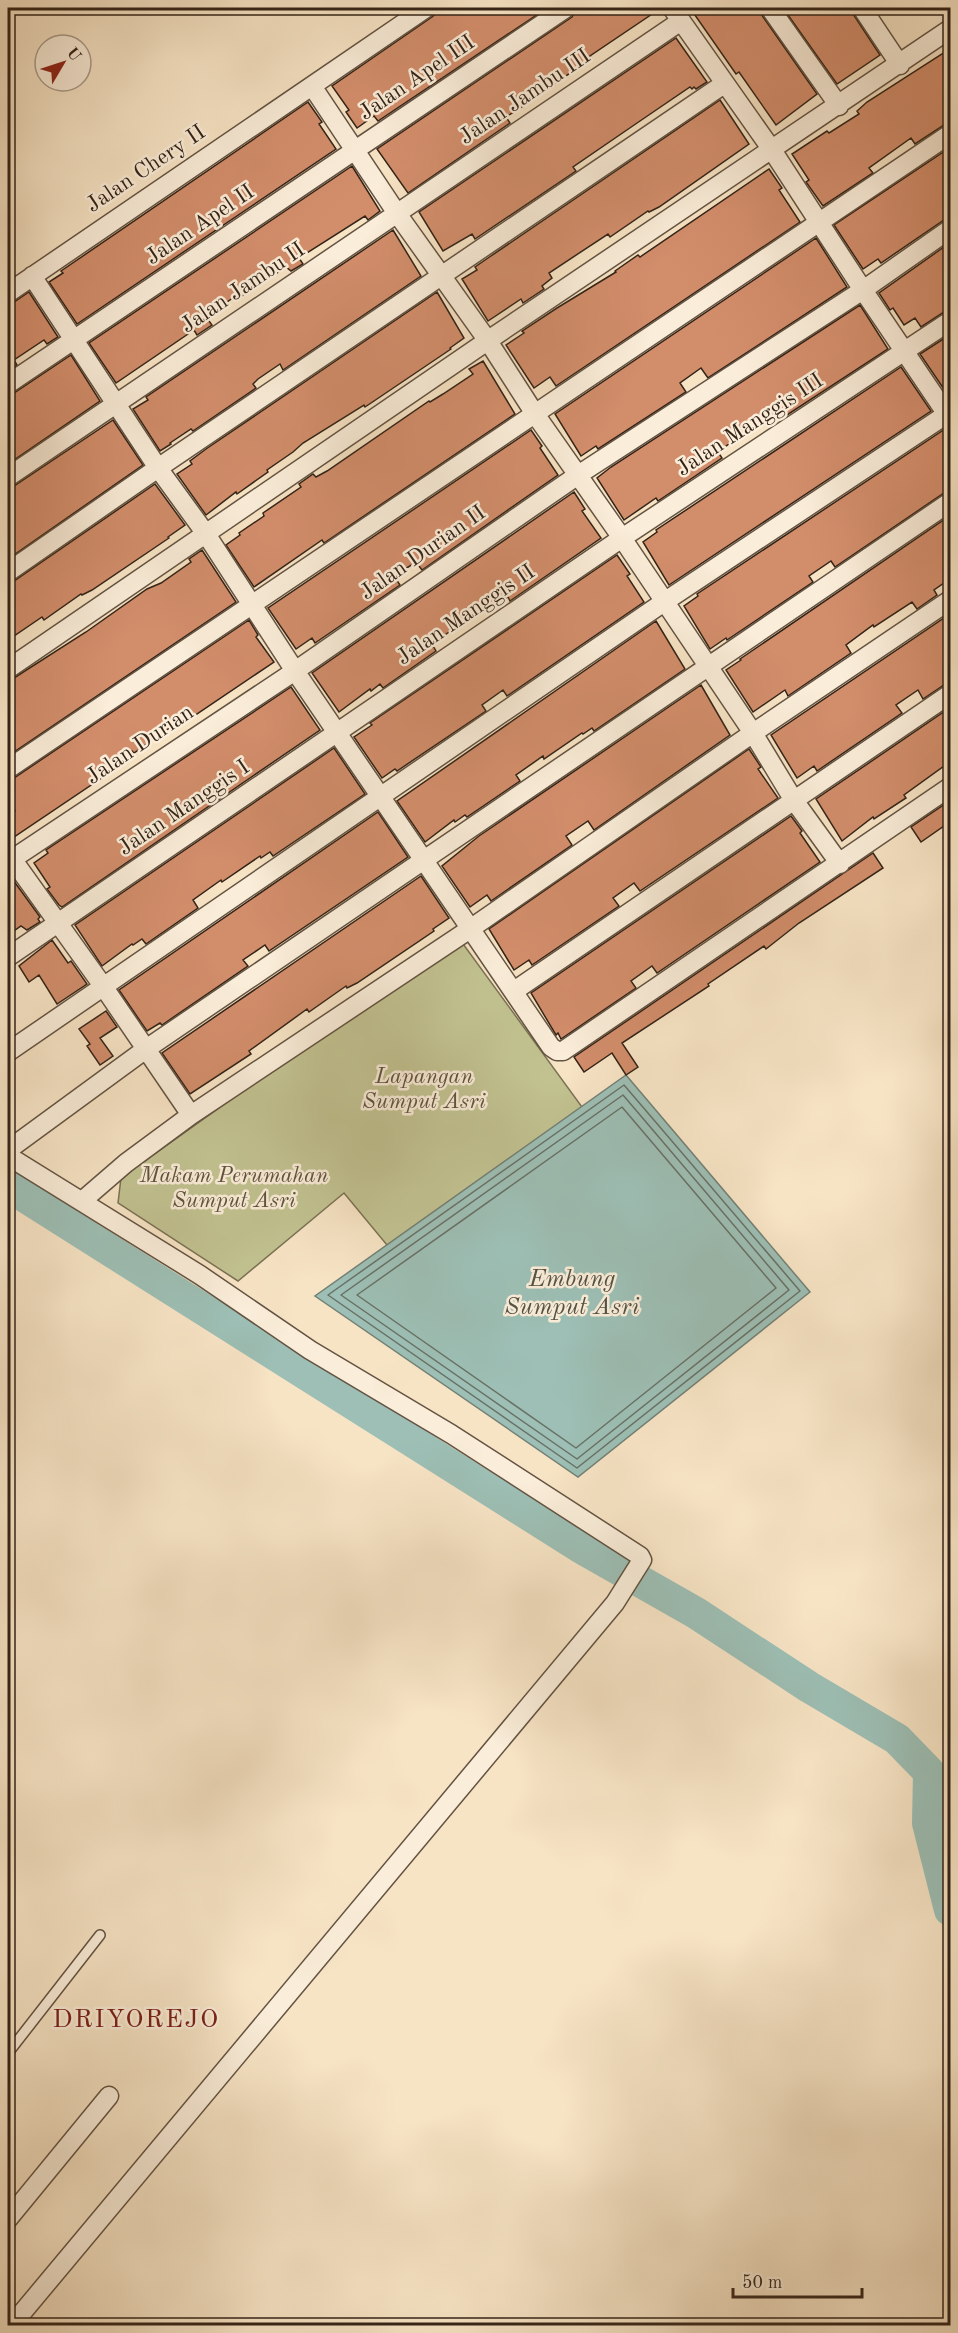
<svg xmlns="http://www.w3.org/2000/svg" width="958" height="2333" viewBox="0 0 958 2333" font-family="'Old Standard TT',serif">
  <style>
    .green { fill: #c2c291; stroke: #7a7254; stroke-width: 1.5 }
    .water { fill: #9dbfb5; stroke: #738176; stroke-width: 1.5 }
    .lines { fill: none; stroke-linecap: round; stroke-linejoin: round }
    .shore { stroke: #687166; stroke-width: 1.5 }
    .river { stroke: #9dbfb5; stroke-width: 32 }
    .building { fill: #d28d6b; stroke: #332317; stroke-width: 1.5 }
    .service-casing { stroke: #645342; stroke-width: 12 }
    .minor-casing { stroke: #645342; stroke-width: 21 }
    .service { stroke: #faedd9; stroke-width: 9 }
    .minor { stroke: #faedd9; stroke-width: 18 }
    .labels { text-anchor: middle; dominant-baseline: central; stroke-width: 5; stroke-linejoin: round; paint-order: stroke }
    .street-label { font-size: 22px; fill: #332317; stroke: #faedd9 }
    .park-label { font-size: 22px; font-style: italic; fill: #5e533c; stroke: #faedd9 }
    .water-label { font-size: 24px; font-style: italic; fill: #535246; stroke: #faedd9 }
    .quarter-label { font-size: 26px; letter-spacing: 1.5px; fill: #7a1f14; stroke: #faedd9 }
  </style>
  <rect width="100%" height="100%" fill="#f7e4c5"/>
  <filter id="stains"><feTurbulence type="fractalNoise" baseFrequency=".00333" numOctaves="4"/><feColorMatrix values="0 0 0 0 .2 0 0 0 0 .09 0 0 0 0 .02 0 0 0 .5 -.17"/></filter>
  <radialGradient id="worn" r=".72"><stop offset=".6" stop-color="#630" stop-opacity="0"/><stop offset="1" stop-color="#630" stop-opacity=".3"/></radialGradient>
  <!-- green -->
  <path class="green" d="M458,937L582,1107L387,1245L344,1193L238,1281L118,1203L121,1178Z"/>
  <!-- water -->
  <path class="water" d="M626,1075L810,1292L578,1477L315,1296Z"/>
  <g class="lines">
    <!-- shore -->
    <path class="shore" d="M624,1085L800,1291L577,1468L328,1295Z
      M623,1095L789,1290L577,1459L341,1295Z
      M622,1107L776,1288L576,1448L357,1295Z"/>
    <!-- river -->
    <path class="river" d="M8,1186L580,1547L696,1613L809,1687L897,1739L929,1772L928,1823L950,1910"/>
  </g>
  <!-- building -->
  <path class="building" d="M443,8H547L378,121L374,116L357,128L346,112L349,110L332,86L432,17Z
    M577,8H661L590,56L592,59L530,99L531,101L506,117L510,123L408,193L377,149L572,17Z
    M690,8H759L761,14L817,94L776,125L739,72L736,74Z
    M783,8H851L853,14L880,55L837,84Z
    M676,38L707,82L696,89L694,87L692,89L690,87L640,121L573,167L576,171L475,239L472,234L443,251L419,212Z
    M951,48V123L944,125L915,144L911,138L869,168L873,173L823,206L806,182L809,180L792,154L827,131L829,133L859,114L857,111L867,102Z
    M720,100L749,144L659,207L649,212L648,211L610,237L608,234L549,273L552,278L542,286L544,289L523,303L521,299L488,321L462,279L477,270L475,267L488,258Z
    M308,102L322,122L319,124L336,149L77,324L49,282L63,273L61,271Z
    M951,147V218L944,220L881,263L878,259L863,269L834,225Z
    M352,166L380,211L368,220L365,216L299,258L303,264L291,271L286,267L277,273L276,271L239,298L237,295L206,317L212,325L197,335L194,330L116,383L89,343Z
    M769,169L782,188L779,190L800,222L556,386L550,377L534,388L506,345L524,333L522,331L557,308L616,272L615,271L638,255L640,257Z
    M393,230L421,276L283,370L280,364L258,379L253,384L256,388L193,431L191,429L170,443L171,444L160,451L133,409L148,400L146,397Z
    M816,238L847,287L708,378L701,368L680,383L686,392L598,449L596,446L581,456L555,414Z
    M951,242V310L944,312L921,327L915,318L904,325L893,308L890,310L879,293Z
    M29,292L58,337L47,344L44,340L14,360L17,365L8,371V304L14,302Z
    M437,292L464,338L450,348L451,349L374,401L365,407L364,405L303,443L293,452L267,470L268,472L237,494L236,492L206,515L177,474L192,464L190,461L206,449Z
    M860,305L888,349L787,415L783,410L746,436L744,433L718,452L722,458L658,501L656,498L624,520L597,478L611,467Z
    M951,334V394L948,395L920,354Z
    M71,355L100,401L8,464V395L14,393Z
    M483,361L515,414L324,543L322,540L254,587L226,545L240,535L239,533L264,516L263,513L301,487L299,484L313,474L316,477L327,471L429,401L430,402L443,394L473,374L469,369Z
    M901,367L931,411L669,585L643,542L657,532L656,530Z
    M113,420L143,465L8,559V488L14,486Z
    M945,429L951,436V491L944,493L835,567L831,561L809,576L813,582L727,640L726,638L710,649L684,606L698,596L697,594Z
    M531,430L542,446L540,448L558,475L422,570L416,562L394,576L400,585L315,643L312,638L296,649L268,608Z
    M155,484L185,525L168,537L169,538L92,590L82,595L81,594L44,620L42,617L8,640V583L14,581Z
    M574,492L585,509L582,511L601,538L510,601L508,597L499,603L498,601L460,627L459,625L432,644L436,651L383,688L380,684L371,691L370,689L339,712L312,673Z
    M951,515V578L934,590L937,595L917,609L912,602L874,627L873,625L846,645L851,653L788,696L785,690L753,712L726,670L741,660L740,659Z
    M202,550L236,602L8,756V680L14,678L86,632L147,589L161,583L191,562L189,559Z
    M617,555L630,574L627,576L644,602L507,696L503,690L482,705L486,711L397,771L395,769L382,778L354,737L372,725L370,723Z
    M950,614L951,683L944,685L923,699L918,690L896,705L902,713L817,771L814,766L797,778L771,735Z
    M249,620L258,635L256,637L274,662L182,724L172,729L171,727L134,753L132,751L110,765L101,774L103,777L8,841V816L15,811L8,797V780L14,778Z
    M656,621L685,669L594,731L592,728L583,734L582,733L544,759L543,756L516,775L520,781L467,817L465,815L455,822L454,820L425,842L397,801Z
    M701,685L730,735L594,830L588,821L566,836L572,845L491,901L487,895L470,907L442,866L479,836Z
    M291,687L320,730L62,907L59,905L47,889L50,887L34,863L48,853L46,850Z
    M951,707V761L904,795L906,798L874,819L873,817L842,841L816,799Z
    M334,748L365,794L273,856L270,852L261,858L260,856L222,882L221,880L193,900L198,908L146,944L142,939L133,945L132,944L102,966L75,925Z
    M749,749L761,767L758,769L778,798L640,891L634,883L613,898L619,906L532,965L529,960L514,970L489,929Z
    M951,800V821L921,842L911,827Z
    M378,812L408,857L269,951L265,945L243,960L248,966L162,1025L160,1023L147,1031L119,990Z
    M791,816L802,831L800,833L820,862L657,973L652,966L631,981L636,988L561,1039L558,1033L556,1035L531,993Z
    M873,853L883,868L799,923L766,949L764,946L708,984L709,986L622,1043L638,1067L626,1075L612,1053L584,1072L574,1057Z
    M8,873L40,917L38,919L40,922L27,930L21,926L8,935Z
    M421,876L449,918L433,929L434,931L357,983L347,988L346,986L309,1012L307,1009L249,1051L251,1054L190,1094L162,1053Z
    M52,940L68,963L71,961L87,984L57,1004L39,975L29,982L19,966Z
    M106,1011L117,1027L100,1038L113,1056L100,1065L87,1046L90,1044L79,1029Z"/>
  <g class="lines">
    <!-- service casing -->
    <g class="service-casing">
      <path id="service" d="M8,2053L100,1935"/>
    </g>
    <!-- minor casing -->
    <g class="minor-casing">
      <path id="minor" d="M672,8L772,150L863,290L950,419
        M770,8L839,106
        M862,8L900,65
        M312,86L396,212L488,341L535,414L622,538L753,733L793,799L840,864
        M32,276L158,468L206,534L295,671L551,1047L557,1051H563L950,787
        M8,293L426,8
        M8,384L566,8
        M8,477L681,21
        M8,572L158,468L724,84
        M8,669L496,335L950,29
        M8,769L950,134
        M8,853L103,986L191,1115
        M8,862L295,671L578,475L863,290L950,229
        M8,957L622,538L950,321
        M514,991L950,694
        M8,1052L664,602L950,412
        M8,1150L146,1049L950,502
        M8,1156L200,1275L310,1350L451,1434L640,1556L642,1560L615,1603L11,2326
        M82,1201L126,1163L191,1115L470,929L753,733L950,600
        M8,2219L109,2096"/>
    </g>
    <!-- service -->
    <use href="#service" class="service"/>
    <!-- minor -->
    <use href="#minor" class="minor"/>
  </g>
  <g class="labels">
    <!-- street labels -->
    <g class="street-label">
      <text transform="translate(417 78) rotate(-34)">Jalan Apel III</text>
      <text transform="translate(525 97) rotate(-34)">Jalan Jambu III</text>
      <text transform="translate(146 169) rotate(-34)">Jalan Chery II</text>
      <text transform="translate(200 225) rotate(-34)">Jalan Apel II</text>
      <text transform="translate(243 288) rotate(-34)">Jalan Jambu II</text>
      <text transform="translate(750 425) rotate(-33)">Jalan Manggis III</text>
      <text transform="translate(423 553) rotate(-35)">Jalan Durian II</text>
      <text transform="translate(466 615) rotate(-34)">Jalan Manggis II</text>
      <text transform="translate(140 745) rotate(-34)">Jalan Durian</text>
      <text transform="translate(184 808) rotate(-34)">Jalan Manggis I</text>
    </g>
    <!-- park labels -->
    <g class="park-label">
      <text x="424" y="1077">Lapangan<tspan x="424" dy="25">Sumput Asri</tspan></text>
      <text x="234" y="1176">Makam Perumahan<tspan x="234" dy="25">Sumput Asri</tspan></text>
    </g>
    <!-- water labels -->
    <g class="water-label">
      <text x="572" y="1280">Embung<tspan x="572" dy="28">Sumput Asri</tspan></text>
    </g>
    <!-- quarter labels -->
    <g class="quarter-label">
      <text x="136" y="2020">DRIYOREJO</text>
    </g>
  </g>
  <!-- margin -->
  <rect width="958" height="2333" fill="none" stroke="#f7e4c5" stroke-width="30"/>
  <rect x="9" y="9" width="940" height="2315" fill="none" stroke="#332317" stroke-width="3"/>
  <rect x="15" y="15" width="928" height="2303" fill="none" stroke="#332317" stroke-width="1.5"/>
  <!-- north arrow -->
  <g transform="translate(63 63) rotate(51)"><circle r="28" fill="#faedd9" stroke="#aa9c8b" stroke-width="1.5"/>
  <path d="M0-4.5L10 22L0 15L-10 22Z" fill="#8f2418"/>
  <text y="-9" font-size="16" font-weight="bold" text-anchor="middle" fill="#332317">U</text>
  </g>
  <!-- scale -->
  <path d="M733 2288v9h129v-9" fill="none" stroke="#332317" stroke-width="3"/>
  <text x="742" y="2288" font-size="18" fill="#332317" stroke="#faedd9" stroke-width="4.5" paint-order="stroke">50 m</text>
  <rect width="100%" height="100%" filter="url(#stains)"/>
  <rect width="100%" height="100%" fill="url(#worn)"/>
</svg>
